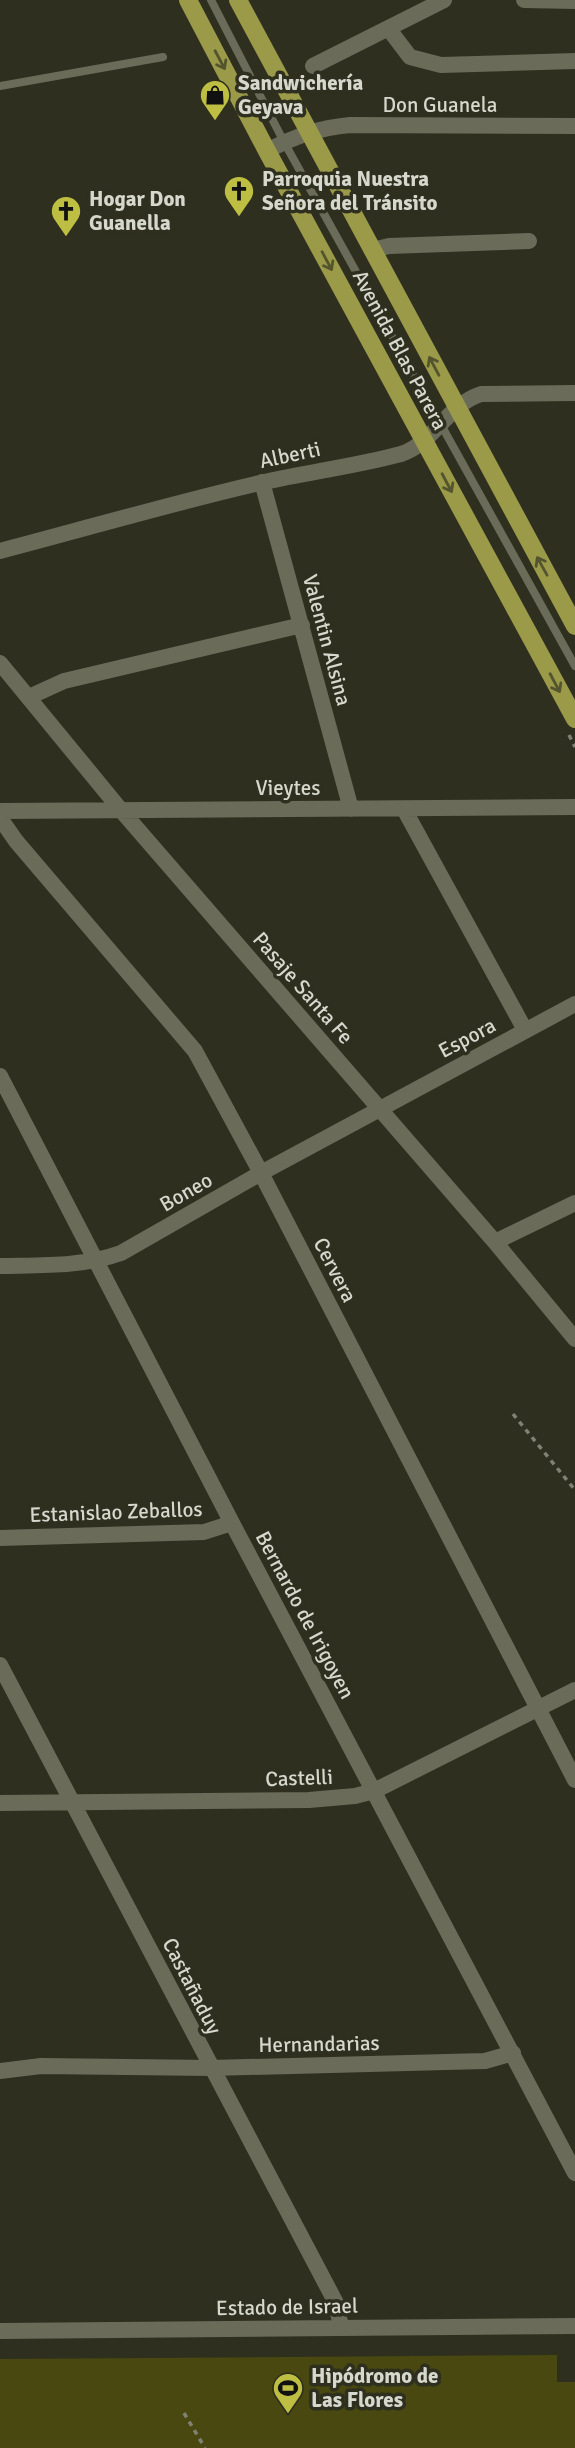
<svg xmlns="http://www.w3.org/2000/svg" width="575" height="2448" viewBox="0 0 575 2448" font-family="Signika,sans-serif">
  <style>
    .green { fill: #484810 }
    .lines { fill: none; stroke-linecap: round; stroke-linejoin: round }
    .path { stroke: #808174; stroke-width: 3.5; stroke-dasharray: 5 5; stroke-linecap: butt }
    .lane { stroke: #6a6b59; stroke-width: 8 }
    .street { stroke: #6a6b59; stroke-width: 16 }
    .primary { stroke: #9a9a49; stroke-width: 18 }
    .oneway { stroke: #54542e }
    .labels { text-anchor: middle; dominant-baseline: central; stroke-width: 7; stroke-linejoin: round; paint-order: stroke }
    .poi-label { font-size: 21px; font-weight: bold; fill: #d6d7cd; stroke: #2e2f1f; text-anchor: start }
    .street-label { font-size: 21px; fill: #d6d7cd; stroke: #2e2f1f }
  </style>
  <rect width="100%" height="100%" fill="#2e2f1f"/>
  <!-- green -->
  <path class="green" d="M557,2355V2382H575V2448H0V2359Z"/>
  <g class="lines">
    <!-- path -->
    <path class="path" d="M569,735L575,747
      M513,1414L575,1490
      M184,2413L205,2448"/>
    <!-- lane -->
    <path class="lane" d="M211,0L284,142L575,666
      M0,86L163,57"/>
    <!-- street -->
    <path class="street" d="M524,0L575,1
      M388,28L410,57L441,65L575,61
      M313,66L444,0
      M267,151C295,136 319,128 350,125L575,126
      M372,250L389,246L529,241
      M262,482L351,809
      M0,551C88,528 176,502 264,482C309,472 356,466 401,454C433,444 447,405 481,394L575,393
      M0,663L120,809L495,1242L575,1339
      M29,697L64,681L302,625
      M404,809L525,1030
      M0,811L575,807
      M0,818L16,841L195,1051L261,1173L575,1780
      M0,1076L232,1523L575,2173
      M495,1242L575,1203
      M0,1266C41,1265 82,1267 121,1253L261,1173L575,1004
      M0,1538L204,1532L232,1523
      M0,1665L336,2303L341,2327
      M0,1803L309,1800L355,1796L374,1791L575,1690
      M0,2071L41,2066L211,2068L485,2061L513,2053
      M0,2331L575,2326"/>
    <!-- primary -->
    <path class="primary" d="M188,0L267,151L575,719
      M238,0L575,626"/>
  </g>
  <!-- one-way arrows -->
  <defs><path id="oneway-shaft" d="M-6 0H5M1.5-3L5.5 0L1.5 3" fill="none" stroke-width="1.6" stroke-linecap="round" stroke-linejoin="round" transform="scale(1.75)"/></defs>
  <g class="oneway">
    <use href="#oneway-shaft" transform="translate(220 60) rotate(62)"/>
    <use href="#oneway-shaft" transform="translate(327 261) rotate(62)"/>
    <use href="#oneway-shaft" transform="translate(434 366) rotate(-118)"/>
    <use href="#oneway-shaft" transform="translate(447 483) rotate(62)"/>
    <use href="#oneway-shaft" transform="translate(542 566) rotate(-119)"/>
    <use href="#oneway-shaft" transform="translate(555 683) rotate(62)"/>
  </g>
  <!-- icons -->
  <defs>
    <g id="shop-pin" transform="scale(1.575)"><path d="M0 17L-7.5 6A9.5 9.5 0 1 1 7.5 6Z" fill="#bebf42" stroke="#2e2f1f"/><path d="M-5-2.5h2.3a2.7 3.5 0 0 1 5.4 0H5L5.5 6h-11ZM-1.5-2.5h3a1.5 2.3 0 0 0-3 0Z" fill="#111"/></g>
    <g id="church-pin" transform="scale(1.575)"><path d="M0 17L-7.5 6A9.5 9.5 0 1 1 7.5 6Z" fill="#bebf42" stroke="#2e2f1f"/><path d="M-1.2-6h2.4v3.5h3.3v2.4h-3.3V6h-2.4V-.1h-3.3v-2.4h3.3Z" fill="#111"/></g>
    <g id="stadium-pin" transform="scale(1.575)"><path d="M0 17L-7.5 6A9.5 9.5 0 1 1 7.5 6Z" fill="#bebf42" stroke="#2e2f1f"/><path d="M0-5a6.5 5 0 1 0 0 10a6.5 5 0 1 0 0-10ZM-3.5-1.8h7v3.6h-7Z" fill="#111"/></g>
  </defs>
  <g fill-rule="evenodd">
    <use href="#shop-pin" x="215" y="95"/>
    <use href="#church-pin" x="239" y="191"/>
    <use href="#church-pin" x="66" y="211"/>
    <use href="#stadium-pin" x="288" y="2388"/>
  </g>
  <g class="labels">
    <!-- poi labels -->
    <g class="poi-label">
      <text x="238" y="83">Sandwichería<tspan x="238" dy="24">Geyava</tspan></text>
      <text x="262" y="179">Parroquia Nuestra<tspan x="262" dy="24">Señora del Tránsito</tspan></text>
      <text x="89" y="199">Hogar Don<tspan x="89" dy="24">Guanella</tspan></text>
      <text x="311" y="2376">Hipódromo de<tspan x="311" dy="24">Las Flores</tspan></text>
    </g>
    <!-- street labels -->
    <g class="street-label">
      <text x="440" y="105">Don Guanela</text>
      <text transform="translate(400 350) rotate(62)">Avenida Blas Parera</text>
      <text transform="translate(290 455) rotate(-12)">Alberti</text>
      <text transform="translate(327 640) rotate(75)">Valentin Alsina</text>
      <text x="288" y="788">Vieytes</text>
      <text transform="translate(303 988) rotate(49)">Pasaje Santa Fe</text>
      <text transform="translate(467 1038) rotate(-28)">Espora</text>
      <text transform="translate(186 1192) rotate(-30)">Boneo</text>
      <text transform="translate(335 1270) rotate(63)">Cervera</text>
      <text transform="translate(116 1512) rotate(-2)">Estanislao Zeballos</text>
      <text transform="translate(305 1615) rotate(62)">Bernardo de Irigoyen</text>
      <text transform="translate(299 1778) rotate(-2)">Castelli</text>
      <text transform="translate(192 1986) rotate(63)">Castañaduy</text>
      <text transform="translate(319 2044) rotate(-1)">Hernandarias</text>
      <text transform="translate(287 2307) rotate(-1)">Estado de Israel</text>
    </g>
  </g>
</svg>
